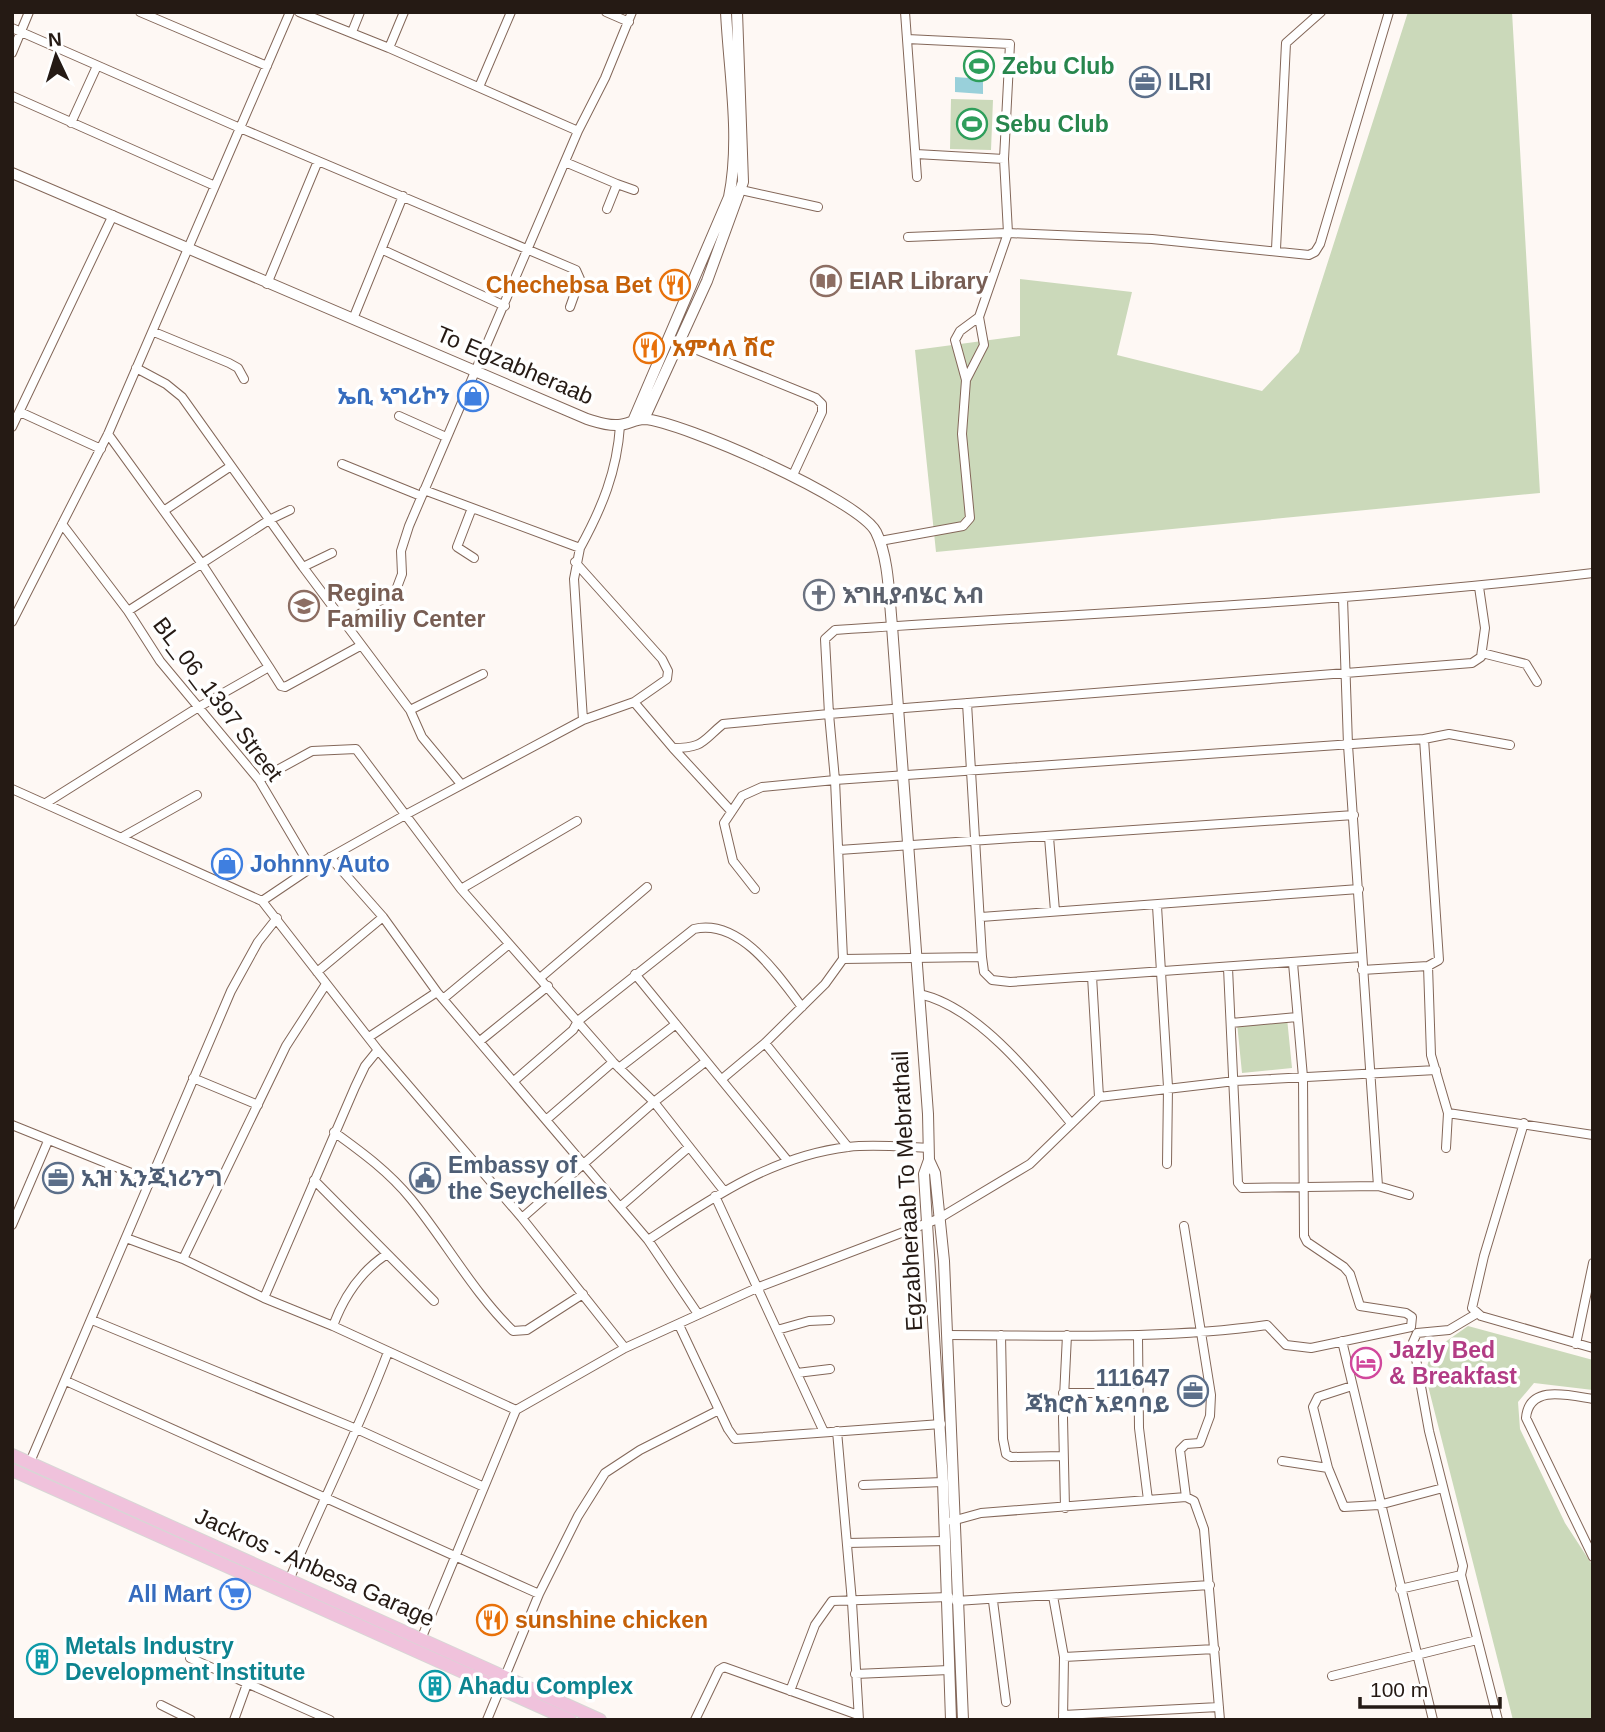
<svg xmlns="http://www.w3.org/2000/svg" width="1605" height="1732" viewBox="0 0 1605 1732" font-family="Helvetica,'Noto Sans Ethiopic',sans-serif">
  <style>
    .green { fill: #cbd9ba }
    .water { fill: #99d0da }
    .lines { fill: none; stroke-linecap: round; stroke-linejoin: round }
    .street-casing { stroke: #836759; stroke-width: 10 }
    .secondary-casing { stroke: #836759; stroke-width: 12 }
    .primary-casing { stroke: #d8d6d5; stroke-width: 14 }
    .street { stroke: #fff; stroke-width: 8 }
    .secondary { stroke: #fff; stroke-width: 10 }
    .primary { stroke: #f0c2dc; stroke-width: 12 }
    .labels { text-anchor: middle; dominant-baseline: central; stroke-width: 7; stroke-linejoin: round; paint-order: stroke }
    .leisure-label { font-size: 23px; font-weight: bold; fill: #27864d; stroke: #fff; text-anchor: start }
    .service-label { font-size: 23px; font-weight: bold; fill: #4e5e75; stroke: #fff; text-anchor: start }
    .education-label { font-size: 23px; font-weight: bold; fill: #785e54; stroke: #fff; text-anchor: start }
    .food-label { font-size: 23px; font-weight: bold; fill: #c56008; stroke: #fff; text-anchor: start }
    .street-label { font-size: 23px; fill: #251a14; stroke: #fff }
    .shop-label { font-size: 23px; font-weight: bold; fill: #366cbe; stroke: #fff; text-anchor: end }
    .worship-label { font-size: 23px; font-weight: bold; fill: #5b616d; stroke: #fff; text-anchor: start }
    .hotel-label { font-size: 23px; font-weight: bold; fill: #b23c85; stroke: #fff; text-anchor: start }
    .culture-label { font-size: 23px; font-weight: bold; fill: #0d838f; stroke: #fff; text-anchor: start }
  </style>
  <rect width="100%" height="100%" fill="#fef8f4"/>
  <!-- green -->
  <path class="green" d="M1408,12H1512L1540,493L936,552L915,350L1020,336V279L1132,292L1117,355L1262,391L1299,352Z
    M951,99L993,100L991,150L950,149Z
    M1287,1018L1292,1068L1242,1073L1237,1023Z
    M1468,1326L1593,1360V1390L1534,1383L1518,1402L1520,1429L1565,1523L1593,1566V1720H1513L1425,1374L1431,1352Z"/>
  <!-- water -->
  <path class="water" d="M955,77L983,79V94L955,92Z"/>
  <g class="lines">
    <!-- street casing -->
    <g class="street-casing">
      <path id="street" d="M140,12L267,66
        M299,12L389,48L578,131L409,526L401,551L402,574L396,590L346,623
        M606,12L629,22
        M905,12L917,177
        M12,28L240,128L290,12
        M352,32L360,12
        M907,39L1010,44L1004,159L1008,233L1152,239L1309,255L1315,252L1320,244L1389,12
        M389,48L404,12
        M12,53L29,12
        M479,87L511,12
        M12,96L215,186
        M71,123L97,66
        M578,131L605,78L632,12
        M916,154L1004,159
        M565,162L617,184L607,209
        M617,184L634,190
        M741,190L818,207
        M1276,249L1286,43L1321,12
        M383,250L505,306
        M267,284L318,161
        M353,319L403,196
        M154,332L229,363L238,368L244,379
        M675,341L816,398L822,404V412L793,475
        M136,368L166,384L182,397L303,567L410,710L422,737L461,784
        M966,380L984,345L979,317
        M20,412L101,449
        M399,416L446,437
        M12,427L113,215
        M342,464L421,496
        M424,490L580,548C602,508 617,471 620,426
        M472,508L457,547L474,558
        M165,510L231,466
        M62,524L128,611L160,661L259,780L311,868
        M880,541L963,526L970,518L962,434L966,380L955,340L960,331L979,317L1008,233L908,237
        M575,562L662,659L668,671L667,679L634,702L583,720
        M303,567L332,553
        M1343,598L1348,745L1378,1186
        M128,611L269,520L290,510
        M12,622L108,434L240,128L576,270L580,279L570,307
        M1482,653L1526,664L1537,682
        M269,667L281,686L285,687L360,646
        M634,702L673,748C704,748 702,741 723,724L829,714L825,639L835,630C1088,613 1341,603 1593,573
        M967,703L982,957L984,972L992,980L1010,982L1361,957
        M410,710L483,674
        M1424,739L1449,734L1510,745
        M673,748L731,811
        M259,780L312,751L356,749L461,889L577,821
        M12,789L262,901L378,1050L522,1218L625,1348
        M46,803L197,708L269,667L202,564L108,434
        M124,836L197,795
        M1049,837L1055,911
        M839,850L1354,815
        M330,857L383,917L437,992L648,1240L698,1314
        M461,889L613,1062L654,1102L724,1191
        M262,901L311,868L407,814L583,720L574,579L580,548
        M1157,906L1168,1087L1167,1164
        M981,917L1359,889
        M843,959L982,957
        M1428,966L1431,1055L1448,1113L1446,1148
        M1228,968L1238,1183L1242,1188L1378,1186L1409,1195
        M1362,970L1428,966L1439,960L1424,739L835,780L829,714L1472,663L1481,657L1485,628L1479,587
        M317,972L383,917
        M635,974L787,1160
        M1092,976L1099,1097
        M540,978L647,887
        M919,994C977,1006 1034,1078 1070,1122
        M443,999L508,945
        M1231,1023L1297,1017
        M369,1037L437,992
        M480,1041L548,986
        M765,1043L848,1147
        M619,1068L676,1024
        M193,1078L258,1105
        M722,1079L765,1043L825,984L843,959L835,780L762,787L742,796L724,823L733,861L755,889
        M514,1081L573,1030L578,1021L694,929C740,918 778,975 802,1007
        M1448,1113L1593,1135
        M546,1120L613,1062
        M1524,1123L1484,1256L1472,1308L1481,1316L1593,1348
        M12,1125L151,1181
        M334,1132C363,1153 389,1172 411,1199C446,1242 473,1292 513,1331L527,1330L583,1294
        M314,1180L434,1301
        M715,1196L823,1430
        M620,1207L689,1147
        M522,1218L654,1102L705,1062
        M12,1225L48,1141
        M1184,1226L1211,1395L1210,1416L1200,1443L1186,1444L1180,1450L1186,1497
        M126,1238L183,1259L264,1298L333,1326L516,1410
        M648,1240C710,1199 772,1156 848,1147C874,1144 903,1147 929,1148
        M183,1259L286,1046L326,984
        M264,1298L355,1087L365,1066L378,1050
        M1476,1314L1449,1330L1417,1333L1413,1342L1429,1431L1463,1566L1461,1575L1498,1720
        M92,1320L359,1430L484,1487
        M679,1325L728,1429L735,1439L941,1424
        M333,1326C344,1296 361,1271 387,1254
        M777,1330L809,1321L830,1320
        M947,1335C1054,1335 1160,1340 1267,1325L1286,1345L1311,1348L1411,1327L1412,1317L1406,1313L1360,1306L1350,1274L1344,1267L1307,1242L1304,1236L1303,1077L1293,963
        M1001,1335L1003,1439L1006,1454L1011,1457L1063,1456
        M1138,1337L1139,1428L1148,1500
        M1342,1341L1433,1720
        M1576,1344L1593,1263
        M797,1373L830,1369
        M66,1381L539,1594
        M1352,1386L1318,1397L1313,1407L1328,1468L1344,1507L1379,1505L1443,1488
        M1063,1393H1137
        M1593,1399C1568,1395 1529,1384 1526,1418L1593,1557
        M837,1431L852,1602L859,1720
        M1282,1461L1328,1468
        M30,1462L231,991L258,942L277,918
        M863,1485L943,1482
        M1065,1508L1063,1418L1067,1335
        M952,1521L981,1513L1186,1497L1194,1501L1204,1529L1220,1720
        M847,1543L946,1541
        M290,1578C322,1502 359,1429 388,1352
        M1400,1589L1461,1575
        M1053,1596L1064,1657L1063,1720
        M956,1601L1210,1585
        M993,1601L1006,1702
        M422,1637L516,1410L625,1348L759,1287L938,1219L1030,1164L1099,1097L1235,1081L1436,1070
        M1064,1657L1215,1649
        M190,1658L330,1720
        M855,1674L949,1670
        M1332,1676L1477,1640
        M790,1691L815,1625L832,1601L949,1597
        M161,1705L191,1720
        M1063,1715L1219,1707
        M234,1720L247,1684
        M487,1720L539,1594L578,1516L605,1473L640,1450L719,1410
        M695,1720L719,1670L724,1667L858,1715"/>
    </g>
    <!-- secondary casing -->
    <g class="secondary-casing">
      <path id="secondary" d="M12,173L587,419C597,422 608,426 618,425C627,425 635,419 644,419C681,421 860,500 876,532C889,558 889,597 892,626L928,1114L929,1160L924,1174L943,1482L951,1720
        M644,419L707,281L743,182L737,12
        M633,421L729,197C741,137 729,73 726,12
        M929,1160L935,1173L944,1261L963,1720"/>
    </g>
    <!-- primary casing -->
    <g class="primary-casing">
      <path id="primary" d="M12,1455L600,1720
        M12,1470L570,1720"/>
    </g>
    <!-- street -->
    <use href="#street" class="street"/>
    <!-- secondary -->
    <use href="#secondary" class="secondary"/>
    <!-- primary -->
    <use href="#primary" class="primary"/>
  </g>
  <!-- icons -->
  <defs>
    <g id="stadium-ring" transform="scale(1.575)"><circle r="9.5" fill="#fff" stroke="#2e9e5b" stroke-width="1.5"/><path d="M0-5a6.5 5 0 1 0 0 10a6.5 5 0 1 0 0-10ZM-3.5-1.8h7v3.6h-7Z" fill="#2e9e5b"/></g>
    <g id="office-ring" transform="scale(1.575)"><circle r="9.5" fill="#fff" stroke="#5c6f8a" stroke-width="1.5"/><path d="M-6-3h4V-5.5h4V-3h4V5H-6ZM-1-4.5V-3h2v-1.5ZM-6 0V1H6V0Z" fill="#5c6f8a"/></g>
    <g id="library-ring" transform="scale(1.575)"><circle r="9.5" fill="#fff" stroke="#8d6e63" stroke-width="1.5"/><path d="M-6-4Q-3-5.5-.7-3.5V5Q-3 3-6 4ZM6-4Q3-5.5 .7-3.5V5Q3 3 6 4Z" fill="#8d6e63"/></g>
    <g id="restaurant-ring" transform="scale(1.575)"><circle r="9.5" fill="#fff" stroke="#e8710a" stroke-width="1.5"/><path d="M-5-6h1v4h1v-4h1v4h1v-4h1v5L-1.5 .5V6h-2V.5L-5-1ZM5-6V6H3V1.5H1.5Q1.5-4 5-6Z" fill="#e8710a"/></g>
    <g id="shop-ring" transform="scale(1.575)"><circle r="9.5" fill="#fff" stroke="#3f7fe0" stroke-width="1.5"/><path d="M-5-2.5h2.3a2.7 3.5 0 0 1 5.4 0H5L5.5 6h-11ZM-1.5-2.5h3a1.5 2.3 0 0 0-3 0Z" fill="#3f7fe0"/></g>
    <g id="church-ring" transform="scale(1.575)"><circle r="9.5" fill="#fff" stroke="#6b7280" stroke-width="1.5"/><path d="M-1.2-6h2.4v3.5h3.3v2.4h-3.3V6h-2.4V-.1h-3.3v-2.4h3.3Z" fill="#6b7280"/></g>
    <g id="school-ring" transform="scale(1.575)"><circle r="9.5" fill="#fff" stroke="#8d6e63" stroke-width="1.5"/><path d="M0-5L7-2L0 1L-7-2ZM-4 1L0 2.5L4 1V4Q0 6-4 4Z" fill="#8d6e63"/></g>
    <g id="civic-ring" transform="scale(1.575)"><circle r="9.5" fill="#fff" stroke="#5c6f8a" stroke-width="1.5"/><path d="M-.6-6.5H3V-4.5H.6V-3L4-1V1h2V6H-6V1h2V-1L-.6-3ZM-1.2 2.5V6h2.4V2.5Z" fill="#5c6f8a"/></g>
    <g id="hotel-ring" transform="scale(1.575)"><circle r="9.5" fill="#fff" stroke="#d1479c" stroke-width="1.5"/><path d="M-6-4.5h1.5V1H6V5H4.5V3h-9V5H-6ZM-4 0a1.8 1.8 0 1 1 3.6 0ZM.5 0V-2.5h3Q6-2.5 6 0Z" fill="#d1479c"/></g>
    <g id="supermarket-ring" transform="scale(1.575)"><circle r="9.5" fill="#fff" stroke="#3f7fe0" stroke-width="1.5"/><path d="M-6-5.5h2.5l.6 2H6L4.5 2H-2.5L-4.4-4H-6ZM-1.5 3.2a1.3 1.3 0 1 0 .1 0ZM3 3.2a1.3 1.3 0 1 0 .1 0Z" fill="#3f7fe0"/></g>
    <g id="building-ring" transform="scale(1.575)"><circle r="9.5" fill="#fff" stroke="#0f9aa8" stroke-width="1.5"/><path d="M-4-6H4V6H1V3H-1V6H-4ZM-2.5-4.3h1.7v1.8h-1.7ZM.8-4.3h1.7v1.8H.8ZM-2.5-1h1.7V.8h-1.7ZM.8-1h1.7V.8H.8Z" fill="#0f9aa8"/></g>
  </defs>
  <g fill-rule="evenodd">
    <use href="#stadium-ring" x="979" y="66"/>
    <use href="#office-ring" x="1145" y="82"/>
    <use href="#stadium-ring" x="972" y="124"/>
    <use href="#library-ring" x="826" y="281"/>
    <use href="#restaurant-ring" x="675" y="285"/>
    <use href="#restaurant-ring" x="649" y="348"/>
    <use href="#shop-ring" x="473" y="396"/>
    <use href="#church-ring" x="819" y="595"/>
    <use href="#school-ring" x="304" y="606"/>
    <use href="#shop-ring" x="227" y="864"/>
    <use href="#office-ring" x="58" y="1178"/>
    <use href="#civic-ring" x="425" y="1178"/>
    <use href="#hotel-ring" x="1366" y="1363"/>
    <use href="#office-ring" x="1193" y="1391"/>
    <use href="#supermarket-ring" x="235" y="1594"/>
    <use href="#restaurant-ring" x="492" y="1620"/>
    <use href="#building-ring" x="42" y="1659"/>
    <use href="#building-ring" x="435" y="1686"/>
  </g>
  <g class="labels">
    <!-- leisure labels -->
    <g class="leisure-label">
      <text x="1002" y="66">Zebu Club</text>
      <text x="995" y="124">Sebu Club</text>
    </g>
    <!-- service labels -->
    <g class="service-label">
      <text x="1168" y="82">ILRI</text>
      <text x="448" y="1165">Embassy of<tspan x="448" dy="26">the Seychelles</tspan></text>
      <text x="81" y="1178">ኢዝ ኢንጂነሪንግ</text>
      <text x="1170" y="1378" text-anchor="end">111647<tspan x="1170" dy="26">ጃክሮስ አደባባይ</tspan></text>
    </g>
    <!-- education labels -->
    <g class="education-label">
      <text x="849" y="281">EIAR Library</text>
      <text x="327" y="593">Regina<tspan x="327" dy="26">Familiy Center</tspan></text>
    </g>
    <!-- food labels -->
    <g class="food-label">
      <text x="652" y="285" text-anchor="end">Chechebsa Bet</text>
      <text x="672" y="348">አምሳለ ሽሮ</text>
      <text x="515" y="1620">sunshine chicken</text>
    </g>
    <!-- street labels -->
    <g class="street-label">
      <text transform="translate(515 365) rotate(23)">To Egzabheraab</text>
      <text transform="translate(218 699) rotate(53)">BL_06_1397 Street</text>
      <text transform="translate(907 1191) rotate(-93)">Egzabheraab To Mebrathail</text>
      <text transform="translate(315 1567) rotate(24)">Jackros - Anbesa Garage</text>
    </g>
    <!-- shop labels -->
    <g class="shop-label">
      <text x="450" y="396">ኤቢ ኣግሪኮን</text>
      <text x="250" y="864" text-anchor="start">Johnny Auto</text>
      <text x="212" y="1594">All Mart</text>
    </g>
    <!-- worship labels -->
    <g class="worship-label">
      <text x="842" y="595">እግዚያብሄር አብ</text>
    </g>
    <!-- hotel labels -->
    <g class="hotel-label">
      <text x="1389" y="1350">Jazly Bed<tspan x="1389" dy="26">&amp; Breakfast</tspan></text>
    </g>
    <!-- culture labels -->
    <g class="culture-label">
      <text x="65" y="1646">Metals Industry<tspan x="65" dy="26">Development Institute</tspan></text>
      <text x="458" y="1686">Ahadu Complex</text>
    </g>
  </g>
  <!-- border -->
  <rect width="1605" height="1732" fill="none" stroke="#251a14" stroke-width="28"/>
  <!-- north arrow -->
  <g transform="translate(56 56) rotate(356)" stroke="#ffffff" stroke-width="5" paint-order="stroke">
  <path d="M0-5L12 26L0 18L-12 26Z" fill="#251a14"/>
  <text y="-10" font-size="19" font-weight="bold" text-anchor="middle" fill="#251a14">N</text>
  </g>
  <!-- scale -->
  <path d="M1360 1697v10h140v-10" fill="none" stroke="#251a14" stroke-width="3.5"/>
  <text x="1370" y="1697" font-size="21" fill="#251a14" stroke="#ffffff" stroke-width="5" paint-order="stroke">100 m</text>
</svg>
